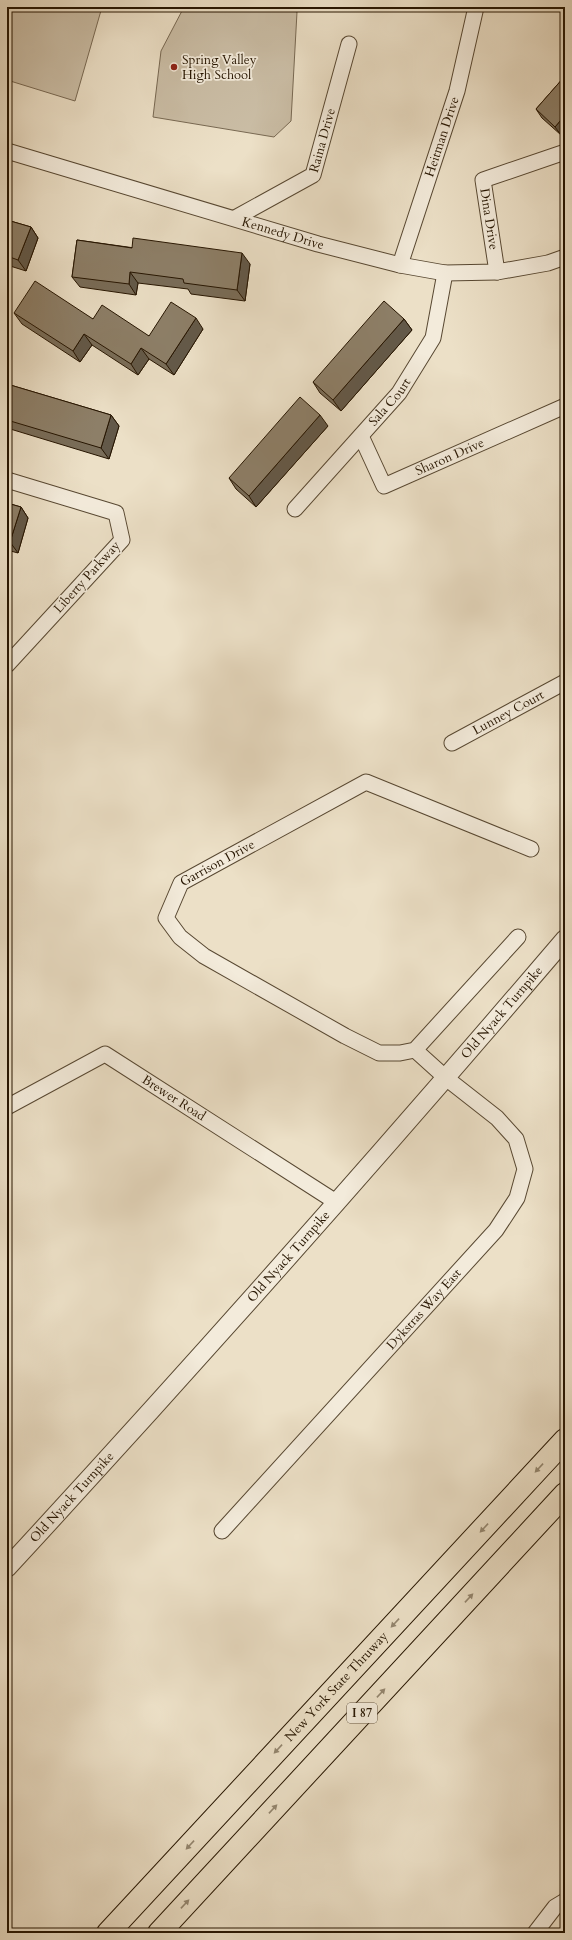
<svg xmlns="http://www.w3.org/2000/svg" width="572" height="1940" viewBox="0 0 572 1940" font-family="Cardo,serif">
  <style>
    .green { fill: #cabda5; stroke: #786953 }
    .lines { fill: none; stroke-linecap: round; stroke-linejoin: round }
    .minor-casing { stroke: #584832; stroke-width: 17 }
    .tertiary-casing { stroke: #584832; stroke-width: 20 }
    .motorway-casing { stroke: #261501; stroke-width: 24 }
    .minor { stroke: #f3ebdb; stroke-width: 15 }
    .tertiary { stroke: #f3ebdb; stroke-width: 18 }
    .motorway { stroke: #ece0c7; stroke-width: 22 }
    .wall { fill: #796d59; stroke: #261501 }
    .shaded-wall { fill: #635949; stroke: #261501 }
    .building { fill: #8d7f68; stroke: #261501 }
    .oneway { fill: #93856e }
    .poi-dot { fill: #8f2418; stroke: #f3ebdb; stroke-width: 1.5 }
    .labels { text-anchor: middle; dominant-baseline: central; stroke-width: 3.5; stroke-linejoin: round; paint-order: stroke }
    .shield { fill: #f3ebdb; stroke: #645542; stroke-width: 1 }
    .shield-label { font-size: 12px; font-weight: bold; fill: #261501 }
    .poi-label { font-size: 13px; fill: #261501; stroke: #f3ebdb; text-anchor: start }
    .street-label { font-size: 13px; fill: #261501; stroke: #f3ebdb }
  </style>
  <rect width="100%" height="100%" fill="#ece0c7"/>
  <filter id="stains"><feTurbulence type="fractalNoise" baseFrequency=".005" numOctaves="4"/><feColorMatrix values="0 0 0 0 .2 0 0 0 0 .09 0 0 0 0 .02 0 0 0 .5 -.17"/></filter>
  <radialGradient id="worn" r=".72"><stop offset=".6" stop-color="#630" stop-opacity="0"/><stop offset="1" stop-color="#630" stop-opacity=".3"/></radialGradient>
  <!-- green -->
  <path class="green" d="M7,7H102L75,101L7,80Z
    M184,7H281L297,12L291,121L274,137L153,117L161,51Z"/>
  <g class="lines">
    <!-- minor casing -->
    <g class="minor-casing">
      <g id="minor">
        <path id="s1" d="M7,151L318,244L400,265L445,273L497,272L548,263L565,257"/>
        <path id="s2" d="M235,218L313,175L349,44"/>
        <path id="s3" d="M400,265L457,91L476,7"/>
        <path d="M497,272L483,180L565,152"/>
        <path id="s4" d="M361,436L384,486L565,406"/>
        <path d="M7,480L116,513L122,540L7,665"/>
        <path id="s5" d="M295,509L399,393L433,338L445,273"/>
        <path id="s6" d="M452,743L565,682"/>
        <path id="s7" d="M518,937L415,1050L400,1053H379L345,1036L204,956L180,937L166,918L181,883L366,782L531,849"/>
        <path id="s8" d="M7,1107L105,1054L336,1202"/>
        <path id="s9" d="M222,1531L496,1230L517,1198L525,1169L516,1139L497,1118L446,1078L415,1050"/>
        <path d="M535,1933L555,1907L565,1901"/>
      </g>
    </g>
    <!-- tertiary casing -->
    <g class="tertiary-casing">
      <g id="tertiary">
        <path id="s10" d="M7,1568C197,1362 383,1152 565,939"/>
      </g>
    </g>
    <!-- motorway casing -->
    <g class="motorway-casing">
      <g id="motorway">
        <path id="s11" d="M108,1933L565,1440"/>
        <path d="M159,1933L565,1494"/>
      </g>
    </g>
    <!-- minor -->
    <use href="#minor" class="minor"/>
    <!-- tertiary -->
    <use href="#tertiary" class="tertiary"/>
    <!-- motorway -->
    <use href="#motorway" class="motorway"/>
  </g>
  <!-- wall -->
  <path class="wall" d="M565,76L561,135L542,118L536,109Z
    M7,220L31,227L38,238L26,271L7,265Z
    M77,240L250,264L245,301L191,294L188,289L138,283L136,295L80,287L72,277Z
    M14,313L93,319L149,336L203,329L174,375L149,359L138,375L92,345L80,362L22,324Z
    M404,319L412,330L341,411L320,393L313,382Z
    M7,384L111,415L119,426L109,459L7,428Z
    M328,426L256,507L236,489L229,478Z
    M7,503L21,507L28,518L18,553L7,550Z"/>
  <!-- shaded-wall -->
  <path class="shaded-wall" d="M565,115V130L561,135L555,127Z
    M31,227L38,238L26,271L18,260Z
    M242,253L250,264L245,301L237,290Z
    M130,272L138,283L136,295L129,284Z
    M196,318L203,329L174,375L166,364Z
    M404,319L412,330L341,411L333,400Z
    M84,334L92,345L80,362L73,351Z
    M141,348L149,359L138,375L131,364Z
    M111,415L119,426L109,459L101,448Z
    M320,415L328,426L256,507L249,496Z
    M21,507L28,518L18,553L10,542Z"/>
  <!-- building -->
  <path class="building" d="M565,76V115L555,127L536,109Z
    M7,220L31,227L18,260L7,256Z
    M133,238L242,253L237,290L184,283L183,279L130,272L129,284L72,277L77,240L132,248Z
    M35,281L93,319L102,305L149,336L171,302L196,318L166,364L141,348L131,364L84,334L73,351L14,313Z
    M384,301L404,319L333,400L313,382Z
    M7,384L111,415L101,448L7,420Z
    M300,397L320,415L249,496L229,478Z
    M7,503L21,507L10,542L7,541Z"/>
  <!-- one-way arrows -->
  <defs><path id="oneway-solid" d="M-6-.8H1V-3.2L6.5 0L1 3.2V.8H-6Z"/></defs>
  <g class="oneway">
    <use href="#oneway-solid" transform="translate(539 1468) rotate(133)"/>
    <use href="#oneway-solid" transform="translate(484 1528) rotate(133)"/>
    <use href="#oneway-solid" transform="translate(469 1598) rotate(-47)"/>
    <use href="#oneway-solid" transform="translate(395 1623) rotate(133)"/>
    <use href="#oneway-solid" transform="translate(381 1693) rotate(-47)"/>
    <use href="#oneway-solid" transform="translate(278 1749) rotate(133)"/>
    <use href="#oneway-solid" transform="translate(273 1809) rotate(-47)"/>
    <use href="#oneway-solid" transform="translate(190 1845) rotate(133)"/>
    <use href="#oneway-solid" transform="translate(185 1904) rotate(-47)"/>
  </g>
  <!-- markers -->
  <circle class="poi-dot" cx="174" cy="67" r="4"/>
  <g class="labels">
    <!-- shield labels -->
    <rect class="shield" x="347" y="1703" width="30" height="20" rx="3"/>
    <g class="shield-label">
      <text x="362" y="1713">I 87</text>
    </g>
    <!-- poi labels -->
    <g class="poi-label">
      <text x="182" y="60">Spring Valley<tspan x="182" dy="15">High School</tspan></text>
    </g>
    <!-- street labels -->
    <g class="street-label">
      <text stroke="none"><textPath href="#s3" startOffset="135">Heitman Drive</textPath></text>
      <text stroke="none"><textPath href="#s2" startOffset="125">Raina Drive</textPath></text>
      <text transform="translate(489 219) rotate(81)">Dina Drive</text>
      <text stroke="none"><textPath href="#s1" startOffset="288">Kennedy Drive</textPath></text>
      <text stroke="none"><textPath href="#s5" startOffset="143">Sala Court</textPath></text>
      <text stroke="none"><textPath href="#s4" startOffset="127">Sharon Drive</textPath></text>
      <text transform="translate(87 577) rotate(-48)">Liberty Parkway</text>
      <text stroke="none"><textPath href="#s6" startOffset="64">Lunney Court</textPath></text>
      <text stroke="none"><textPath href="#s7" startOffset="523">Garrison Drive</textPath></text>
      <text stroke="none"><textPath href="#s10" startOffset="744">Old Nyack Turnpike</textPath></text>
      <text stroke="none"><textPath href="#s8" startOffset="193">Brewer Road</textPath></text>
      <text stroke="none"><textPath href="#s10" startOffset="420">Old Nyack Turnpike</textPath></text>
      <text stroke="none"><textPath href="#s9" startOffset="300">Dykstras Way East</textPath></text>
      <text stroke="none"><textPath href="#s10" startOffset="96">Old Nyack Turnpike</textPath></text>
      <text stroke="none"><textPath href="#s11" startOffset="336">New York State Thruway</textPath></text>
    </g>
  </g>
  <!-- margin -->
  <rect width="572" height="1940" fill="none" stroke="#ece0c7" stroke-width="24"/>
  <rect x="8" y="8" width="556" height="1924" fill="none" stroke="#261501" stroke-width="2"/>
  <rect x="12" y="12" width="548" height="1916" fill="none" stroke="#261501"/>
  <rect width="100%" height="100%" filter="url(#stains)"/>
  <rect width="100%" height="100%" fill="url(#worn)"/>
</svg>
